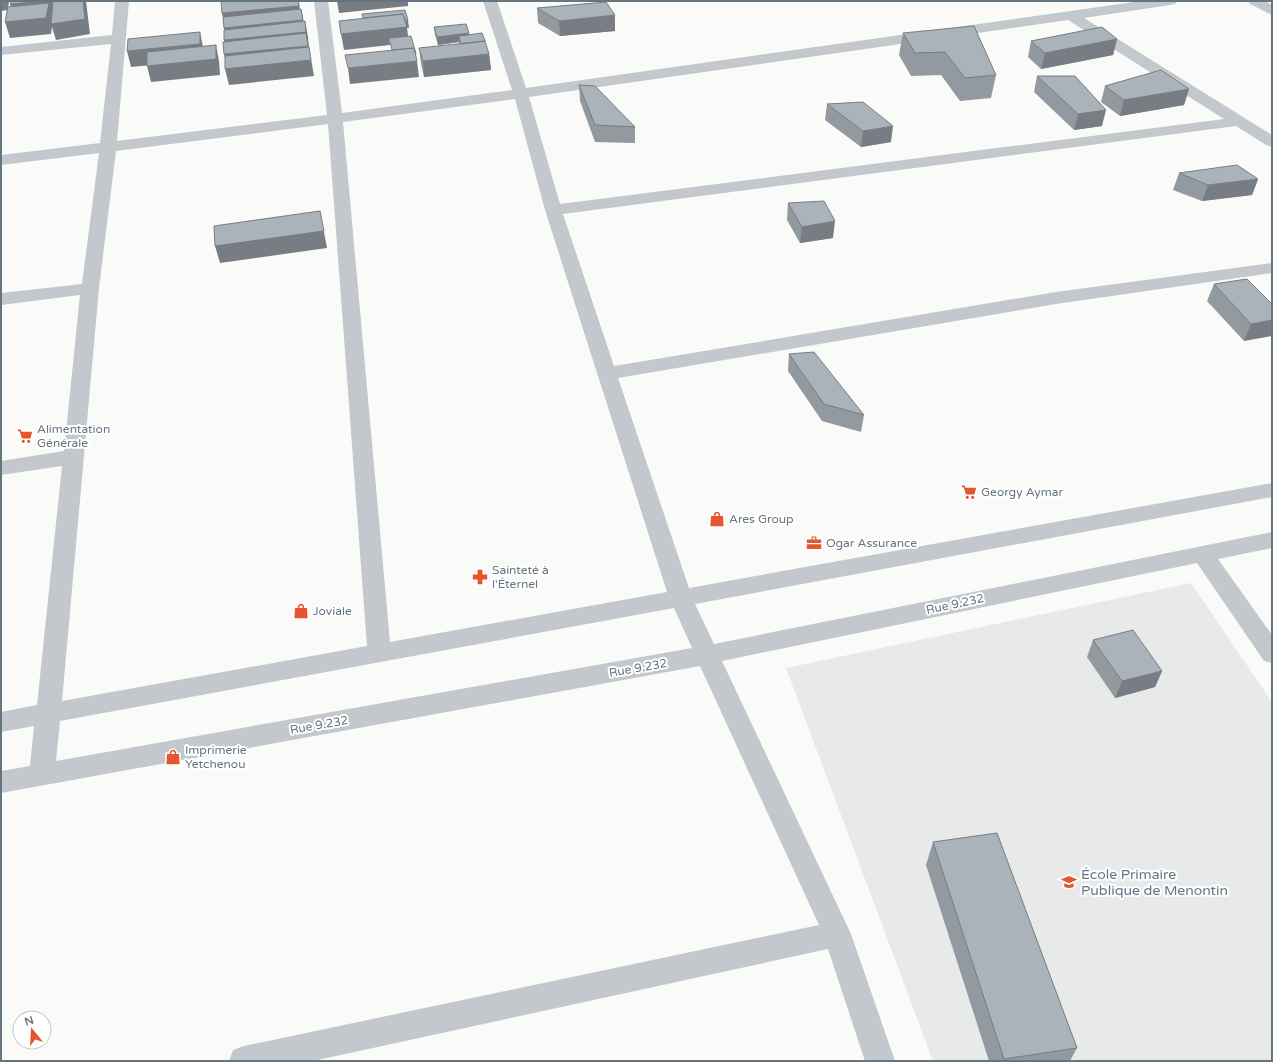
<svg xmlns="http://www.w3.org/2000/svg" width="1273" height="1062" viewBox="0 0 1273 1062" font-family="'Varela Round',sans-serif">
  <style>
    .built { fill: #e8e9e9 }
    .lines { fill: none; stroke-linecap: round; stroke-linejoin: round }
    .minor { fill: #c3c8cc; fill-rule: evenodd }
    .wall { fill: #929a9f }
    .shaded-wall { fill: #777d82 }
    .building { fill: #aab3b9; stroke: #777d82 }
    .labels { text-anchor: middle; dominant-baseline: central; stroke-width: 4; stroke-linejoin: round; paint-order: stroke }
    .poi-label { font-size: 12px; fill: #657683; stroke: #fff; text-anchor: start }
    .street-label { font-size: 12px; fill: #657683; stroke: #fff }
    .near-poi-label { font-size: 14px; fill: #657683; stroke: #fff; text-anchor: start }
  </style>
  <rect width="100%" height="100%" fill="#fafaf8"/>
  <!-- built -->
  <path class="built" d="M1191,583L1272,702V1061H933L786,668Z"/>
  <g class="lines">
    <!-- minor -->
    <path class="minor" d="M115,1H129L117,141L327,115L314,1H328L342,113L512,90L483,1H497L526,88L1141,1H1177L1175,4L1170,5L1084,18L1272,135V147L1266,145L1236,126L563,214L614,366L1056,292L1272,263V273L1056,304L618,378L689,588L1272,483V497L695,604L714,644L1272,532V548L1218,559L1272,635V663L1264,661L1197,563L722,661L851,934L895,1061H865L828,949L313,1061H229L233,1050L244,1046L819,925L700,666L1,793V771L30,766L34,726L1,732V712L37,705L62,466L1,475V461L64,451L80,295L1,305V293L82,284L99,153L1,165V155L100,143L111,44L1,55V47L112,35ZM1068,20L1224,119L560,204L529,97ZM515,99L545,210L667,592L390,642L343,122ZM328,124L367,646L62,701L99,288L116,151ZM674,608L692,648L56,761L60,721Z
      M1248,1H1265L1272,5V15L1250,4Z"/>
  </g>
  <!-- wall -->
  <path class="wall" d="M537,8L615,31L560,36L538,23Z
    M434,27L469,35L489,54L491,70L424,77L421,64L419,48L459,44V42L438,45L435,35Z
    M903,33L996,75L991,98L960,101L941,75L911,76L899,55Z
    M1117,39L1113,55L1041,69L1028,57L1031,41Z
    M1037,76L1102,126L1074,130L1034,92Z
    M579,85L635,127V143L595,142L580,101Z
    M1105,86L1189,89L1184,105L1120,116L1101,102Z
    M827,104L891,142L861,147L825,120Z
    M1179,173L1258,179L1252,195L1202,201L1173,190Z
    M788,203L833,238L800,243L787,220Z
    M1214,284L1272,304L1244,341L1207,301Z
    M789,354L864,415L861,432L822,421L788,371Z
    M1093,640L1162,671L1155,687L1115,698L1087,657Z
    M933,842L1077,1048L1070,1061H989L926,865Z"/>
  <!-- shaded-wall -->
  <path class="shaded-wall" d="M1,1H9L8,10L1,11Z
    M45,1H86L90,34L56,40L52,27L51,34L10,38L5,22L15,20L10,4Z
    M279,1H301L302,2H299L301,20V9L304,24L305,21L308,37L310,60L309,47L314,76L229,85L225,69H227L224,54H227L224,40H226L224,28H225L222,13Z
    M337,1H408V6L339,13Z
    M615,15V31L560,36L559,21Z
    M408,20L409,28H407L409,43L389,38L390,45L344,50L341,34L380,23Z
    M200,32L203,47L204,60L131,67L127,51Z
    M469,33L470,41L459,36V42L438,45L437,37Z
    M1117,39L1113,55L1041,69L1045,53Z
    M216,45L219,61L220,75L151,82L147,66Z
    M489,54L491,70L424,77L423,61Z
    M417,61L419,77L350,84L348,68Z
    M1189,89L1184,105L1120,116L1124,100Z
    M1106,110L1102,126L1074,130L1078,114Z
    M893,126L891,142L861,147L863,131Z
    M1258,179L1252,195L1202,201L1208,185Z
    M320,211L327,248L220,263L215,246Z
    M835,221L833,238L800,243L802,227Z
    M1272,320V336L1244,341L1251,324Z
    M1162,671L1155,687L1115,698L1122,681Z"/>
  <!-- building -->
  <path class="building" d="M11,1H45L10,4Z
    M53,1H83L85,19L51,24Z
    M221,1H298L299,6L222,13Z
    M606,2L615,15L559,21L537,8Z
    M49,3L46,18L5,22L8,7Z
    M301,9L303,20L224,28L223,17Z
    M405,10L408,20H405L403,14L363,18L362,14Z
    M403,14L407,27L341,34L339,21Z
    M305,21L306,32L224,40V30Z
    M466,24L469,33L437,37L434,27Z
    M974,26L996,75L965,78L945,52L915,53L903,33Z
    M1102,27L1117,39L1045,53L1031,41Z
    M200,32V44L127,51L128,39Z
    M306,33L308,46L224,54L223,42Z
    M482,33L485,41L461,44L459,36Z
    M411,36L416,54L414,48L392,50L389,38Z
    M485,41L489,54L423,61L419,48Z
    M216,45V59L147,66V52Z
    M309,47L311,60L225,69V56Z
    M414,48L417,61L348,68L345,55Z
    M1161,70L1189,89L1124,100L1105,86Z
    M1037,76H1075L1106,110L1078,114Z
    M579,85L595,86L635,127L595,125Z
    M863,102L893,126L863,131L827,104Z
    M1237,165L1258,179L1208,185L1179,173Z
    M824,201L835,221L802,227L788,203Z
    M320,211L324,231L215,246L214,226Z
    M1247,279L1272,304V320L1251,324L1214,284Z
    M814,352L864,415L824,404L789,354Z
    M1133,630L1162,671L1122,681L1093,640Z
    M997,833L1077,1048L1004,1059L933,842Z"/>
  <!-- icons -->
  <defs>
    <g id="supermarket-bare" transform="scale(1.2)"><path d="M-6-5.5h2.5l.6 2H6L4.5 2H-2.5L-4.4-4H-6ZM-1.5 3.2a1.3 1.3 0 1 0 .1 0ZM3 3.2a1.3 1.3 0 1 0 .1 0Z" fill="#e4572e" stroke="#fff" stroke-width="2.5" paint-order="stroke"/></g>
    <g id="shop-bare" transform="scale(1.2)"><path d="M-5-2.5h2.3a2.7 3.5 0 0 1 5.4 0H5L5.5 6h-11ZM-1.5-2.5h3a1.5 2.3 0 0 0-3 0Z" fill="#e4572e" stroke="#fff" stroke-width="2.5" paint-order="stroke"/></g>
    <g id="office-bare" transform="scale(1.2)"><path d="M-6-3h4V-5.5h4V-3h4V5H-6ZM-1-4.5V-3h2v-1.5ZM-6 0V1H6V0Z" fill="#e4572e" stroke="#fff" stroke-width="2.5" paint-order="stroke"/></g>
    <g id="pharmacy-bare" transform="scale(1.2)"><path d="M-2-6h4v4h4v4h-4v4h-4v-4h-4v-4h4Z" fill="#e4572e" stroke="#fff" stroke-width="2.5" paint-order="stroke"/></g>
    <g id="school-bare" transform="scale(1.2)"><path d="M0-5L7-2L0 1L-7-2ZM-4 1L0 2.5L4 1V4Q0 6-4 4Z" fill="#e4572e" stroke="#fff" stroke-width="2.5" paint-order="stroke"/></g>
  </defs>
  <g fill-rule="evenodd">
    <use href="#supermarket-bare" x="25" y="436"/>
    <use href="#supermarket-bare" x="969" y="492"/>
    <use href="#shop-bare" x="717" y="519"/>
    <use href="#office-bare" x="814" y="543"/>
    <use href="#pharmacy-bare" x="480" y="577"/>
    <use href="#shop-bare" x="301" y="611"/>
    <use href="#shop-bare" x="173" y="757"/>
    <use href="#school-bare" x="1069" y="882"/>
  </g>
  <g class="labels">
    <!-- poi labels -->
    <g class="poi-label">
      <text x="37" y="429">Alimentation<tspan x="37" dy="14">Générale</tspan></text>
      <text x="981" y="492">Georgy Aymar</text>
      <text x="729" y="519">Ares Group</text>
      <text x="826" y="543">Ogar Assurance</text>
      <text x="492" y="570">Sainteté à<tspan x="492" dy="14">l'Éternel</tspan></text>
      <text x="313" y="611">Joviale</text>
      <text x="185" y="750">Imprimerie<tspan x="185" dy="14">Yetchenou</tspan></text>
    </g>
    <!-- street labels -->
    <g class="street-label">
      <text transform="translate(955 604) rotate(-12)">Rue 9.232</text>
      <text transform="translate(638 668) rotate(-10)">Rue 9.232</text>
      <text transform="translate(319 725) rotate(-10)">Rue 9.232</text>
    </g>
    <!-- near-poi labels -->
    <g class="near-poi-label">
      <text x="1081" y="874">École Primaire<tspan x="1081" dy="16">Publique de Menontin</tspan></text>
    </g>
  </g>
  <!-- border -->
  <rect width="1273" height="1062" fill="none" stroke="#657683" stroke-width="4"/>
  <!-- north arrow -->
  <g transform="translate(32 1030) rotate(342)"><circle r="19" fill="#ffffff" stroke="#c1c8cd"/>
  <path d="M0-3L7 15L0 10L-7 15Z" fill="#e4572e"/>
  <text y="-6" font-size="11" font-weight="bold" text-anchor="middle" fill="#657683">N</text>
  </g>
</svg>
